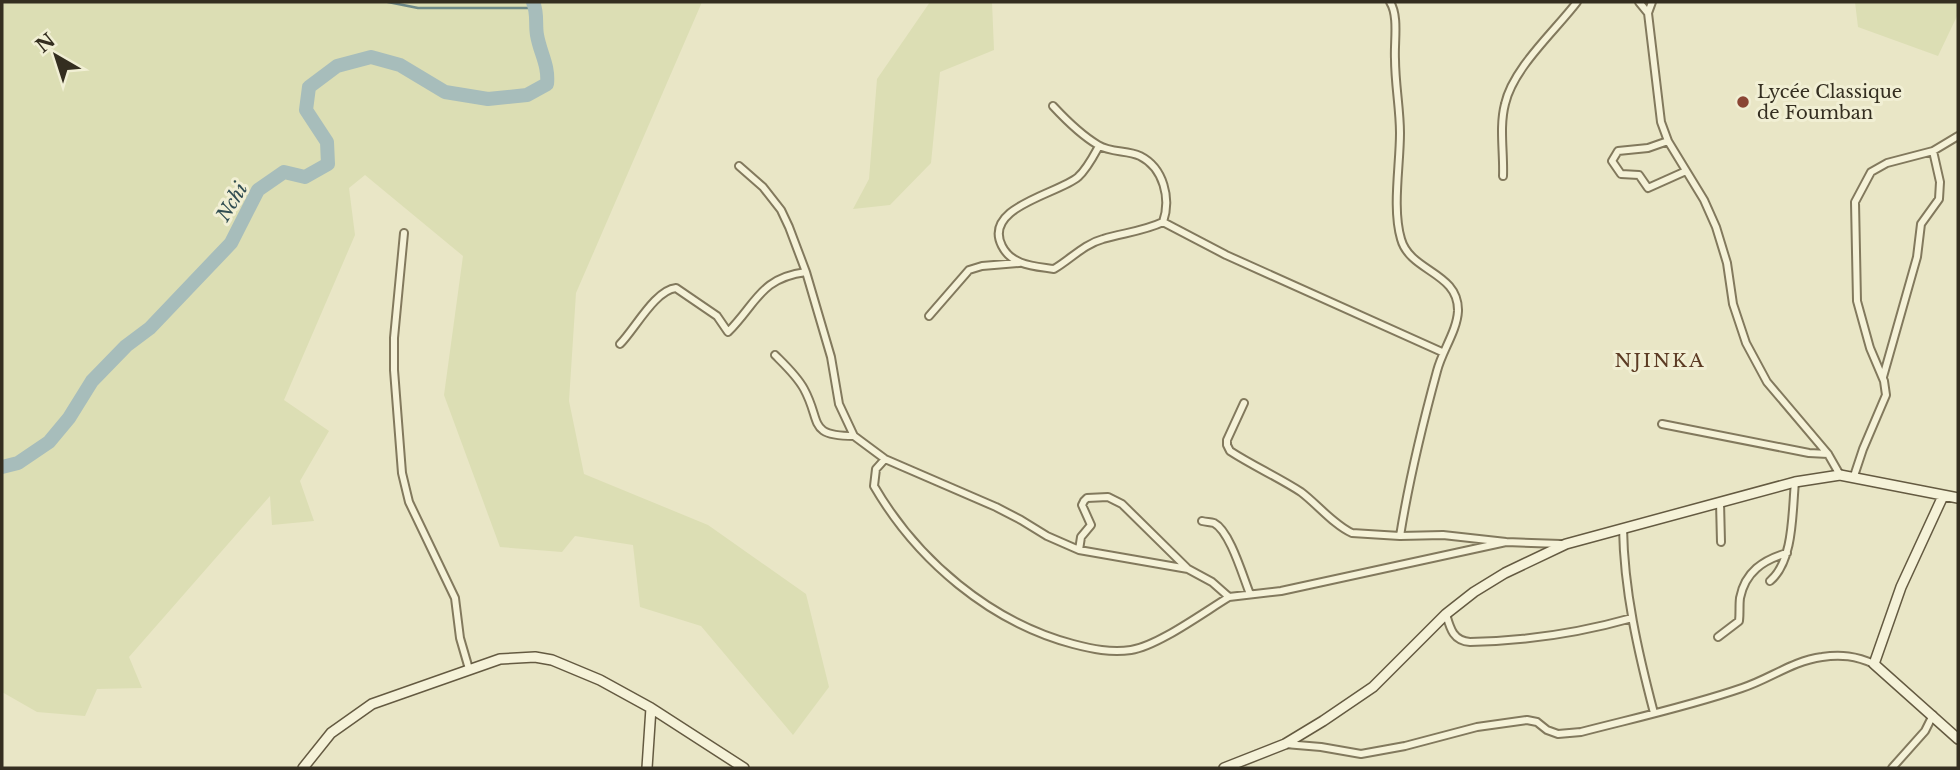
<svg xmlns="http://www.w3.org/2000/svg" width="1960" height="770" viewBox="0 0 1960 770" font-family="'Libre Baskerville',serif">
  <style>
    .farmland { fill: #dcdeb4 }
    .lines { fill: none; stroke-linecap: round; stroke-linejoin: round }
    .stream { stroke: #6e8a89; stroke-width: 2.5 }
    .river { stroke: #a7bdbb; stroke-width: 14 }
    .street-casing { stroke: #82795d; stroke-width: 10 }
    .secondary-casing { stroke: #645a41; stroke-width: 12 }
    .street { stroke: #f5f2d8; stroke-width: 6 }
    .secondary { stroke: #f5f2d8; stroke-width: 9 }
    .poi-dot { fill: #8a4534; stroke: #f1efd4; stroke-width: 2.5 }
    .labels { text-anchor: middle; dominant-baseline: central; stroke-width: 6; stroke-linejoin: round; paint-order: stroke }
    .poi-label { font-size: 18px; fill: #342e20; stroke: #f1efd4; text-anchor: start }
    .water-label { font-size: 19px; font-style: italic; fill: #314d52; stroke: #f1efd4 }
    .neighbourhood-label { font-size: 19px; letter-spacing: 2px; fill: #5c3b24; stroke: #f1efd4 }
  </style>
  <rect width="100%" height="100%" fill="#e9e6c6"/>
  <!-- farmland -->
  <path class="farmland" d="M2,2H702L576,293L569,401L584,474L708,525L806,594L829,687L793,735L701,626L640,607L633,545L575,536L562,552L500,547L444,395L463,256L365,175L349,188L355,235L284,400L329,431L300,481L314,521L272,525L270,496L129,657L142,688L97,689L85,716L37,712L2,692Z
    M930,2H992L994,50L940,72L931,163L890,205L853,209L869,179L877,79Z
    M1855,2H1958V14L1938,56L1858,27Z"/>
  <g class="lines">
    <!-- stream -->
    <path class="stream" d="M388,2L418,8H536"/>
    <!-- river -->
    <path class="river" d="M2,467L18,463L49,442L69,418L92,381L126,346L150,328L231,243L258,190L284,172L305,177L328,164L327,142L306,110L309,87L337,66L371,57L400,65L445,92L488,99L527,95L547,84C549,65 540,53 537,35C535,24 538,13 533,2"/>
    <!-- street casing -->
    <g class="street-casing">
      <path id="street" d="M1390,2C1399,16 1394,42 1395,59C1395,84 1400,109 1400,133C1400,166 1392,208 1401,239C1410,272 1459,272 1458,311C1457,331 1442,351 1437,371C1422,426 1409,480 1400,536
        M1639,2L1648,13
        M1652,2L1648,13L1661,122L1668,141L1704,200L1716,227L1727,263L1733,304L1746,343L1767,382L1828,454L1840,475
        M1053,106C1066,120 1081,135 1098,145C1111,153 1127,150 1140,156C1164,168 1171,199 1163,222C1144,231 1123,233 1103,239C1084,244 1071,259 1054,269C1035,266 1012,266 1002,246C982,207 1058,194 1078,177C1087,169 1093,157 1099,146
        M1668,141L1648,148L1618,151L1612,161L1621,174L1639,175L1648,188L1686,171
        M739,166L763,187L781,210L789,227L806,272L831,357L839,404L854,436L885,459L996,507L1021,520L1047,536L1079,550L1188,569L1212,582L1229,597L1281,591L1506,542
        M1503,176C1504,153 1499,127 1505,104C1513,68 1555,31 1577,2
        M1163,222L1226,255L1442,352
        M404,233L394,338V370L402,473L409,502L455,598L460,638L469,669
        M929,316L969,270L982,266L1019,263
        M620,344C635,329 655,290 676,288L717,316L728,332C757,303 760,278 806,272
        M775,355C785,365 797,376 804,389C822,422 807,436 854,436
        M1883,377L1917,257L1921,224L1939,199L1940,182L1933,151
        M1244,403L1227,440V445L1230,451C1253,466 1278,477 1301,492C1317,504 1334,525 1352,533L1400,536L1443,535L1506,542L1561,544
        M1662,424L1809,453L1828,454
        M885,459L876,469L874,486C917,560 990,622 1073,644C1092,649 1111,653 1131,650C1158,646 1204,612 1229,597
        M1854,476L1863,449L1886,395L1884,381L1870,348L1857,301L1855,202L1871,172L1887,163L1933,151L1958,136
        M1720,502L1721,542
        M1202,521C1206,522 1210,522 1214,523C1230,531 1243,577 1250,594
        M1623,528C1624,591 1638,652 1654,713
        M1079,550L1081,537L1091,525L1082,505L1084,501L1087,498L1108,497L1122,504L1187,568
        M1770,581C1794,561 1792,512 1795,482
        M1446,614C1450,628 1453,641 1470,642C1525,641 1579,633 1632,618
        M1718,637L1739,621C1740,613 1739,606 1740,598C1745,572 1763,560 1787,553
        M1285,744L1321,747L1361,754L1405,746L1477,727L1527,720L1537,722L1547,730L1558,734L1581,732C1635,718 1690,706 1742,688C1770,679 1792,661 1822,657C1841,654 1856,656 1874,664
        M1892,768L1925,731L1933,715"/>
    </g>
    <!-- secondary casing -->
    <g class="secondary-casing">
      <path id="secondary" d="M1943,496L1901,587L1874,664L1958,739
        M303,768L331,733L372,704L500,659L535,657L552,660L600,680L651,708L744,768
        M647,768L651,708
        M1224,768L1285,744L1323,721L1373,687L1446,614L1474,592L1505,573L1566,544L1795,482L1840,475L1958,498"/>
    </g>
    <!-- street -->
    <use href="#street" class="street"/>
    <!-- secondary -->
    <use href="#secondary" class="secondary"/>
  </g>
  <!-- markers -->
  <circle class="poi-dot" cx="1743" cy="102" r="7"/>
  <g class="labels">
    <!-- poi labels -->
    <g class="poi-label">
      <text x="1757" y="92">Lycée Classique<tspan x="1757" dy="21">de Foumban</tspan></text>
    </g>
    <!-- water labels -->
    <g class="water-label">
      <text transform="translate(232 202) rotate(-59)">Nchi</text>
    </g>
    <!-- neighbourhood labels -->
    <g class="neighbourhood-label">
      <text x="1660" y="360">NJINKA</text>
    </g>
  </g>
  <!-- border -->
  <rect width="1960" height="770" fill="none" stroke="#342e20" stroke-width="7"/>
  <!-- north arrow -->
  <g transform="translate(56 56) rotate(321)" stroke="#f1efd4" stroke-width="5" paint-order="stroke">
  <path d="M0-5L12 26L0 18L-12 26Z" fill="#342e20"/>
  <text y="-10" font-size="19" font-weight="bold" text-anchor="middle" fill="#342e20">N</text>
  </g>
</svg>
